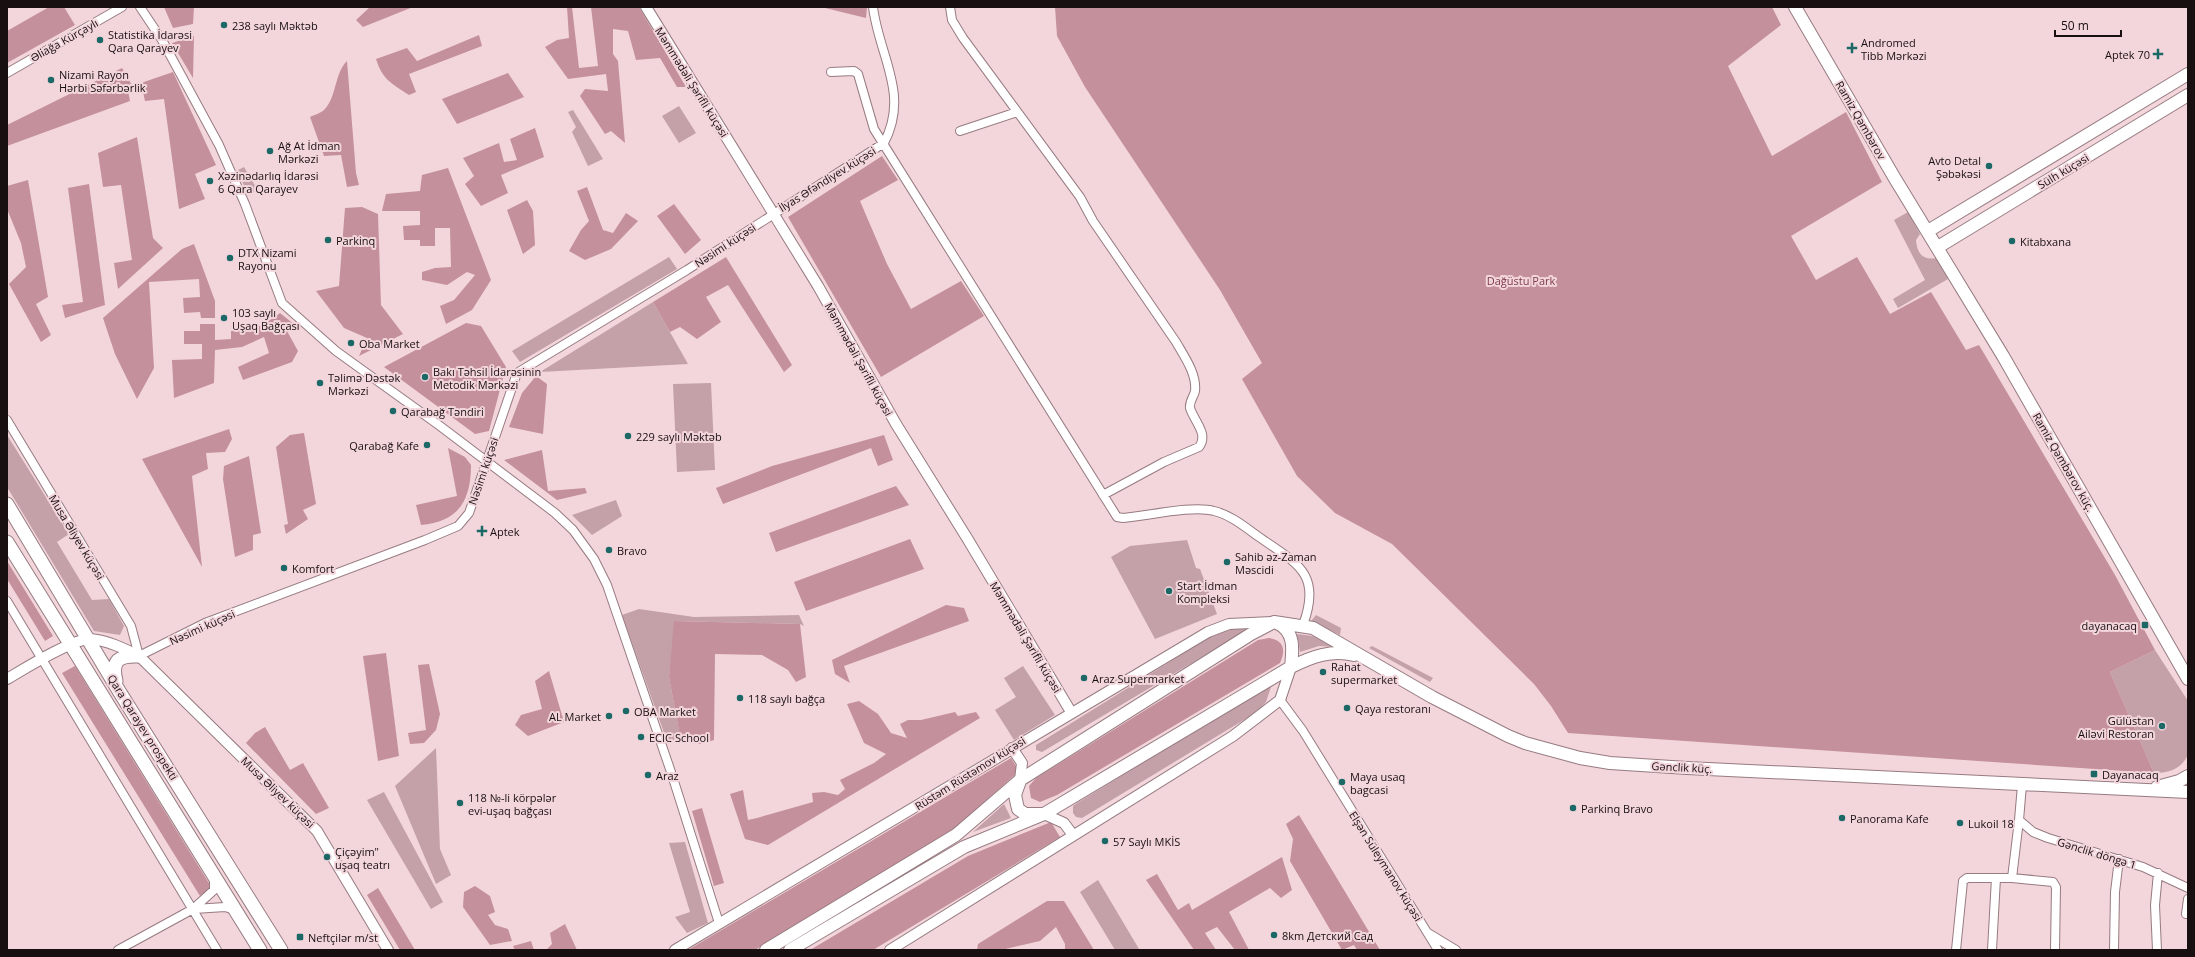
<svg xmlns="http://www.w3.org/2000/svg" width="2195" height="957" viewBox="0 0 2195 957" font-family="'Open Sans',sans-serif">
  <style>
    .green { fill: #c4a1a8 }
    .forest { fill: #c4909b }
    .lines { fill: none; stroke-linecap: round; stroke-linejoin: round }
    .minor-casing { stroke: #967b80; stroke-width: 10 }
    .tertiary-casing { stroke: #967b80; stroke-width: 12 }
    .secondary-casing { stroke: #967b80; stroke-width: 14 }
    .primary-casing { stroke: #967b80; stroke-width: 15 }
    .minor { stroke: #fff; stroke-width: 8 }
    .tertiary { stroke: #fff; stroke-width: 10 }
    .secondary { stroke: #fff; stroke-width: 12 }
    .primary { stroke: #fff; stroke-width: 13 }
    .poi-dot { fill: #1b6866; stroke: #f3d6db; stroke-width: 1.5 }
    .labels { text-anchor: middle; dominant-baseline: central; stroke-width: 4; stroke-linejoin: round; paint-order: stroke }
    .poi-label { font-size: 11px; fill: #180f11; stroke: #f3d6db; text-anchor: start }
    .street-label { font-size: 11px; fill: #180f11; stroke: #f3d6db }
    .park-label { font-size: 11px; fill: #7d3a4c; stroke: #f3d6db }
  </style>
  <rect width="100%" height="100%" fill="#f3d6db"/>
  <!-- green -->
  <path class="green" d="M679,106L696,133L679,143L662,116Z
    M573,110L603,159L588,166L572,132L576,127L568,112Z
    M244,167L257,189L252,193L247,194L238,170Z
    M1908,212L1920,234L1916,240C1917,252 1922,261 1936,258L1948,279L1898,308L1893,299L1925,280L1894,220Z
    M669,257L677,269L520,362L512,351Z
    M653,302L688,364L540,372Z
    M711,383L715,470L677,472L673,384Z
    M7,435L69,534L57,542L92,600L109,599L124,626L120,635L94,631L7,487Z
    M616,500L622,516L592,535L572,515Z
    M1187,540L1196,568L1200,569L1217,614L1155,639L1111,557L1130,546Z
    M639,609L694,617L799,615L804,626L800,624L675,621L669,677L680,736L668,744L622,615Z
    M1316,615L1341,628L1340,635L1311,621Z
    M1230,628L1249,629L1042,752L1036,750V745L1221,630Z
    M1297,634L1313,636L1338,647L1319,646L1300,652Z
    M1372,646L1433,678L1430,682L1369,648Z
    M2155,650L2188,701V755C2181,769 2169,773 2154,773L2110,672Z
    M1023,666L1055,715L1014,740L995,710L1016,697L1004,678Z
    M1272,684L1266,702L1257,712L1087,815L1082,818L1076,817L1073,813V806L1077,803Z
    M436,748L440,849L451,875L436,884L395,786Z
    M384,792L443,902L431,909L367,800Z
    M1004,804L1011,818L973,832Z
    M685,842L708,923L687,933L675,917L690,912L669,843Z
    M1098,880L1139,949L1115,950L1080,892Z"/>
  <!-- forest -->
  <path class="forest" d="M49,7H64L75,25L7,63V31Z
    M164,7H194L193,24L173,28Z
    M370,7H413L363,27L356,20Z
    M567,7H572L579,68L598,66L591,7H639L686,87H677L660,58L636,60L628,31L613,29V54L618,61L625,143L611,131L605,134L580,96L585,89L608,91L606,74L568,79L545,47L557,40L569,38Z
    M821,7H867L866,18Z
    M1055,7H1772L1781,25L1728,66L1772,156L1846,112L1882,182L1791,236L1816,280L1857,257L1890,314L1931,292L1966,350L1979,345L2115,575L2155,650L2110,672L2154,773L1568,733L1551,706L1534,684L1392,544L1335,513L1297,476L1242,379L1262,363L1220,290L1085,87L1057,36Z
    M479,35L482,46L409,74L416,92L409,95C392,84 382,79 376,59L407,48L417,61Z
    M194,36L193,78L172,43Z
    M347,61L356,173L359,185L347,187L341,155L324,156L310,117C314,115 321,113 324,110C337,97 334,74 347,61Z
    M122,68L133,87L128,91L130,101L7,146V125Z
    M173,72L216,165L195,174L205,199L179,209L164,99L145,101L141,83Z
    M508,73L524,97L457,124L442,99Z
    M535,128L544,157L501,175L508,193L481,206L465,184L474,176L463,158L499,143L504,162L517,160L510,139Z
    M137,137L153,238L163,248L118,289L114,263L132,260L121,185L103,187L98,153Z
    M882,156L898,180L860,201L887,264L911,309L961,281L984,316L881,377L788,217Z
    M448,168L491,280L472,310L446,324L440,306L454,300L475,275L467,272L447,285L422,280V272L435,268L451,267L450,228H435V246H420V240H404L403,226L420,225V211H382L386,194L420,191L422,175Z
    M28,180L48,297L36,304L51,335L41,342L9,284L26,267L21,243L7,209V186Z
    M89,184L105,305L65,318L62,305L83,302L68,188Z
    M587,187L603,230L613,233L626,213L638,221L611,249L585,260L569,251L581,230L589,221L577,191Z
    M527,200L533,211L535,245L523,254L507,210Z
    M674,204L701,240L685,254L657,216Z
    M362,207L378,214L381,305L403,334L359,356L367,338L344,328L316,291L339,286L345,208Z
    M194,244L215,301V318H201L200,312L184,313L183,298L200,297L199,279L149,282L154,368L137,399L115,354L103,318L182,249Z
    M726,257L792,365L784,372L728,285L706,297L721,322L697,339L680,327L670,332L653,302Z
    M280,313L295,325L287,331L298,351L292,362L243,380L238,367L269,353L264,337L242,347L215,350L214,383L174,398L172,360L202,359V344H184V331H200V324H215V340L231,339V331C253,331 263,326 280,313Z
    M466,323L481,326L506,367L489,431L475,434L384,367Z
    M536,376L547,384L543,434L509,427L522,393Z
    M229,429L232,439L225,452L206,453L208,469L192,476L202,567L142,459Z
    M304,433L316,504L303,510L308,519L286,534L284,525L288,524L276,447L290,435Z
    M884,435L893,460L878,466L871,448L723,504L716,488L772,466Z
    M448,448L465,457L471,465C471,501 458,522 421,525L416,505L457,496Z
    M542,450L548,491L585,488L587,493L557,500L504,460Z
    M249,456L261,533L253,535V550L235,557L223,479L224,466Z
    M896,486L909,505L776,552L769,533Z
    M910,539L924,569L806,611L794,582Z
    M7,561L53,636L45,641L7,579Z
    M946,605L964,608L969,621L844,666L850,683L835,674L832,660Z
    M674,621L800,624L806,677L796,682L788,670L762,655L715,654L714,740L700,744L680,736L669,677Z
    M1269,638C1284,640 1286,650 1280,663L1057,795L1040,802L1031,798L1029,786L1036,778L1258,640Z
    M386,653L399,756L378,761L363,656Z
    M429,664L440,714L436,730L424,743L410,744L408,733L426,730L418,665Z
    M75,666L212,888L200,896L62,673Z
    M549,671L564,722L528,736L515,725L521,715L542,709L535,681Z
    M859,701L878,714L891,733L907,738L900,724L908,720H921L955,712L958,716L976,712L980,718L768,845L745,839L730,794L743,790L748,820L757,818L813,802L812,793L824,792L838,795L845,789L840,780L874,763L886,754L864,743L847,704Z
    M265,727L290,770L303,763L329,808L316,814L246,743L255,733Z
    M1011,758L1019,771L954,829L755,950H688Z
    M702,808L724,883L714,886L692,811Z
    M1299,815L1380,950H1357L1354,945L1342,950L1290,861L1293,839L1286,824Z
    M1051,822L1060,837L873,950H810L968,856Z
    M1282,857L1292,890L1281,898L1270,888L1229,912L1249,950H1235L1217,927L1205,933L1216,950H1194L1146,880L1157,874L1178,910L1189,903L1192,910Z
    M475,886L490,896L495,912L488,915L495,925L508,929L512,941L490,945L463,907L464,892Z
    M378,888L415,950H400L367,895Z
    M1047,901H1064L1094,950H1065V944L1056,927L1040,941L1001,950H977L978,944Z
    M565,924L577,950H546L552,944L550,933Z
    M531,941L534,950H515L513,946Z"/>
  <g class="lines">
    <!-- minor casing -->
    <g class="minor-casing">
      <path id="minor" d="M140,7L162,40L219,145L245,204L282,303L336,351L440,426L555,513L573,530L594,559L607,585L672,775L719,923
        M950,7L952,20L963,38L1080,197L1093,221L1176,342C1184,356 1197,374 1195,391C1194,397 1189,401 1190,408C1194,421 1209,434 1199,447L1164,462L1103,495
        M831,72L854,71L858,74L874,129L1117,517L1123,518C1147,516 1193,505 1214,511C1231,515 1245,527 1259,537C1298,564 1322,574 1303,625
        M7,73L122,7
        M960,131L1017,112
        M7,420L131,626L139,656L205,623L425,540L458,526L469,513L517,373L687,270L884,143C910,94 879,56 873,7
        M7,601L217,950
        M1280,700L1303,731L1438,950
        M2022,785L2019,820L2033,832L2048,838L2143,867L2188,888
        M2012,878L2019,820
        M194,909L225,907L235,910
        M2186,914L2188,899
        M1428,933L1456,950
        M118,950L193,909L214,890V879
        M1956,950L1963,881L1967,878H2012L2053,882L2056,887L2055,950
        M1992,950L1996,878
        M2114,950L2115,892L2119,859
        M2157,950L2155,905L2158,873"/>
    </g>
    <!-- tertiary casing -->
    <g class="tertiary-casing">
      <path id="tertiary" d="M646,7L818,286L896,424L967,538L1071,712
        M7,679C24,669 72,639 90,639C107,640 125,649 139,656L317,831L388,950
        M1012,748L1022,763L1020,780
        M1044,814L1064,823L1073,835
        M675,950L1208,632L1229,624L1274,622
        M890,950L1233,736L1280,700L1291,667"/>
    </g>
    <!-- secondary casing -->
    <g class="secondary-casing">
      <path id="secondary" d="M1795,7L1894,177L2003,356L2188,679
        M1928,231L2188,74
        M1938,247L2188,95
        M1277,623C1295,631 1293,649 1291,667
        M1020,781L1015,795L1018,809L1025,814H1041
        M2157,787L2179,781L2188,776
        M766,950L956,835L1020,780L1251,634L1274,622L1313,628L1432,697L1508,736L1525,743L1580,758L1610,763L1687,768L2188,792
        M790,950L964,847L1044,814L1291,667C1311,657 1332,649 1354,655"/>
    </g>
    <!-- primary casing -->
    <g class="primary-casing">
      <path id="primary" d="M7,504L119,691L281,950
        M7,542L260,950
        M116,681C111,660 119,655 139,656"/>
    </g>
    <!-- minor -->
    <use href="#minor" class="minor"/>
    <!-- tertiary -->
    <use href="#tertiary" class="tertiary"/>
    <!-- secondary -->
    <use href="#secondary" class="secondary"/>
    <!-- primary -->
    <use href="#primary" class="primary"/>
  </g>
  <!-- markers -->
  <g class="poi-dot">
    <circle cx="224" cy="25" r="4"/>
    <circle cx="100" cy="40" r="4"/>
    <path d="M1850 42h4v4h4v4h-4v4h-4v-4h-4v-4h4z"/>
    <path d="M2156 48h4v4h4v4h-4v4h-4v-4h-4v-4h4z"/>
    <circle cx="51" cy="80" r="4"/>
    <circle cx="270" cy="151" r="4"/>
    <circle cx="1989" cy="166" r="4"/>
    <circle cx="210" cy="181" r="4"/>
    <circle cx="328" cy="240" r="4"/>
    <circle cx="2012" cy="241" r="4"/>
    <circle cx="230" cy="258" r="4"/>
    <circle cx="224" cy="318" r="4"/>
    <circle cx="351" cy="343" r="4"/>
    <circle cx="425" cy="377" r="4"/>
    <circle cx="320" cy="383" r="4"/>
    <circle cx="393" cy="411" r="4"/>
    <circle cx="628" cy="436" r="4"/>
    <circle cx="427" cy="445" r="4"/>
    <path d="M480 525h4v4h4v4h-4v4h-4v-4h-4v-4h4z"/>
    <circle cx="609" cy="550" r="4"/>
    <circle cx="1227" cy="562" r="4"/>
    <circle cx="284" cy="568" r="4"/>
    <circle cx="1169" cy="591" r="4"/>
    <rect x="2141" y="621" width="8" height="8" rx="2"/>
    <circle cx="1323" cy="672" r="4"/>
    <circle cx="1084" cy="678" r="4"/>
    <circle cx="740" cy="698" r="4"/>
    <circle cx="1347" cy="708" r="4"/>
    <circle cx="626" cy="711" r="4"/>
    <circle cx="609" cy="716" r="4"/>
    <circle cx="2162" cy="726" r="4"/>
    <circle cx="641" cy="737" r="4"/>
    <rect x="2090" y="770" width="8" height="8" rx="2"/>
    <circle cx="648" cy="775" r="4"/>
    <circle cx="1342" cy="782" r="4"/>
    <circle cx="460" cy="803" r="4"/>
    <circle cx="1573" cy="808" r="4"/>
    <circle cx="1842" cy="818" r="4"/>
    <circle cx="1960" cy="823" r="4"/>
    <circle cx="1105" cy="841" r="4"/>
    <circle cx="327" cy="857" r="4"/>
    <circle cx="1274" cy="935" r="4"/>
    <rect x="296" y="933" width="8" height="8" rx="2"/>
  </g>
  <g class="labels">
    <!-- poi labels -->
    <g class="poi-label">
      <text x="232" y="25">238 saylı Məktəb</text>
      <text x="108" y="34">Statistika İdarəsi<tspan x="108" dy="13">Qara Qarayev</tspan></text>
      <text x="1861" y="42">Andromed<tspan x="1861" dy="13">Tibb Mərkəzi</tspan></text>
      <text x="2150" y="54" text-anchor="end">Aptek 70</text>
      <text x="59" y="74">Nizami Rayon<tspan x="59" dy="13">Hərbi Səfərbərlik</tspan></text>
      <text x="278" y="145">Ağ At İdman<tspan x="278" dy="13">Mərkəzi</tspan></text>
      <text x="1981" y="160" text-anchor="end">Avto Detal<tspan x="1981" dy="13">Şəbəkəsi</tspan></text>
      <text x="218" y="175">Xəzinədarlıq İdarəsi<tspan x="218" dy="13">6 Qara Qarayev</tspan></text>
      <text x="336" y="240">Parkinq</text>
      <text x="2020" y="241">Kitabxana</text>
      <text x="238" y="252">DTX Nizami<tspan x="238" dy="13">Rayonu</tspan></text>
      <text x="232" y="312">103 saylı<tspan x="232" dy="13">Uşaq Bağçası</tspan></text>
      <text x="359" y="343">Oba Market</text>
      <text x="433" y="371">Bakı Təhsil İdarəsinin<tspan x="433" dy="13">Metodik Mərkəzi</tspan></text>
      <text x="328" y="377">Təlimə Dəstək<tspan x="328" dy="13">Mərkəzi</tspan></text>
      <text x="401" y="411">Qarabağ Təndiri</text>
      <text x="636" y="436">229 saylı Məktəb</text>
      <text x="419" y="445" text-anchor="end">Qarabağ Kafe</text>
      <text x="490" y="531">Aptek</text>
      <text x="617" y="550">Bravo</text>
      <text x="1235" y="556">Sahib əz-Zaman<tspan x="1235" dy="13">Məscidi</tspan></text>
      <text x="292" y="568">Komfort</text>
      <text x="1177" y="585">Start İdman<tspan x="1177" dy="13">Kompleksi</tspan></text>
      <text x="2137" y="625" text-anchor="end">dayanacaq</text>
      <text x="1331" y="666">Rahat<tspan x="1331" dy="13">supermarket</tspan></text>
      <text x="1092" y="678">Araz Supermarket</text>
      <text x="748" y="698">118 saylı bağça</text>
      <text x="1355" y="708">Qaya restoranı</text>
      <text x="634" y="711">OBA Market</text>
      <text x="601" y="716" text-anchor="end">AL Market</text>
      <text x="2154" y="720" text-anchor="end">Gülüstan<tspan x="2154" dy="13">Ailəvi Restoran</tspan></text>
      <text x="649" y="737">ECIC School</text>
      <text x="2102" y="774">Dayanacaq</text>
      <text x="656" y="775">Araz</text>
      <text x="1350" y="776">Maya usaq<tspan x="1350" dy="13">bagcasi</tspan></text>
      <text x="468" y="797">118 №-li körpələr<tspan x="468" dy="13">evi-uşaq bağçası</tspan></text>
      <text x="1581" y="808">Parkinq Bravo</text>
      <text x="1850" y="818">Panorama Kafe</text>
      <text x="1968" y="823">Lukoil 18</text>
      <text x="1113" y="841">57 Saylı MKİS</text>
      <text x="335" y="851">Çiçəyim"<tspan x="335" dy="13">uşaq teatrı</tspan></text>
      <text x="1282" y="935">8km Детский Сад</text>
      <text x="308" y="937">Neftçilər m/st</text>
    </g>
    <!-- street labels -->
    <g class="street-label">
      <text transform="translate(64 40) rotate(-29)">Əliağa Kürçaylı</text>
      <text transform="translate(692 82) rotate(58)">Məmmədəli Şərifli küçəsi</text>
      <text transform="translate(1861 120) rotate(60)">Ramiz Qəmbərov</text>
      <text transform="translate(2063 171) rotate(-31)">Sülh küçəsi</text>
      <text transform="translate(827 179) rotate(-32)">İlyas Əfəndiyev küçəsi</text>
      <text transform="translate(725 245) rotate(-33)">Nəsimi küçəsi</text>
      <text transform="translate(859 359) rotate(61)">Məmmədəli Şərifli küçəsi</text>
      <text transform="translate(2064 462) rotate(60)">Ramiz Qəmbərov küç.</text>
      <text transform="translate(483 471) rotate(-71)">Nəsimi küçəsi</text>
      <text transform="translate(77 537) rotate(59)">Musa Əliyev küçəsi</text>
      <text transform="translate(202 627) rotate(-24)">Nəsimi küçəsi</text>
      <text transform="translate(1026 637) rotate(59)">Məmmədəli Şərifli küçəsi</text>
      <text transform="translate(143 727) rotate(58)">Qara Qarayev prospekti</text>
      <text transform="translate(1682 767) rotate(3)">Gənclik küç.</text>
      <text transform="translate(970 773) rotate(-32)">Rüstəm Rüstəmov küçəsi</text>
      <text transform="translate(278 792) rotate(44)">Musa Əliyev küçəsi</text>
      <text transform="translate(2097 853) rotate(17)">Gənclik döngə 1</text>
      <text transform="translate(1386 866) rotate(58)">Elşən Süleymanov küçəsi</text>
    </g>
    <!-- park labels -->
    <g class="park-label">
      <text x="1521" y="280">Dağüstu Park</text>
    </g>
  </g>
  <!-- border -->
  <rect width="2195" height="957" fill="none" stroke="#180f11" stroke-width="16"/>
  <!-- scale -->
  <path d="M2055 30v6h66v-6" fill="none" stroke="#180f11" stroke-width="2"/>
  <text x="2061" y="30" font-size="12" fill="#180f11" stroke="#f3d6db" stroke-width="3" paint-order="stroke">50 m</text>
</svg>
